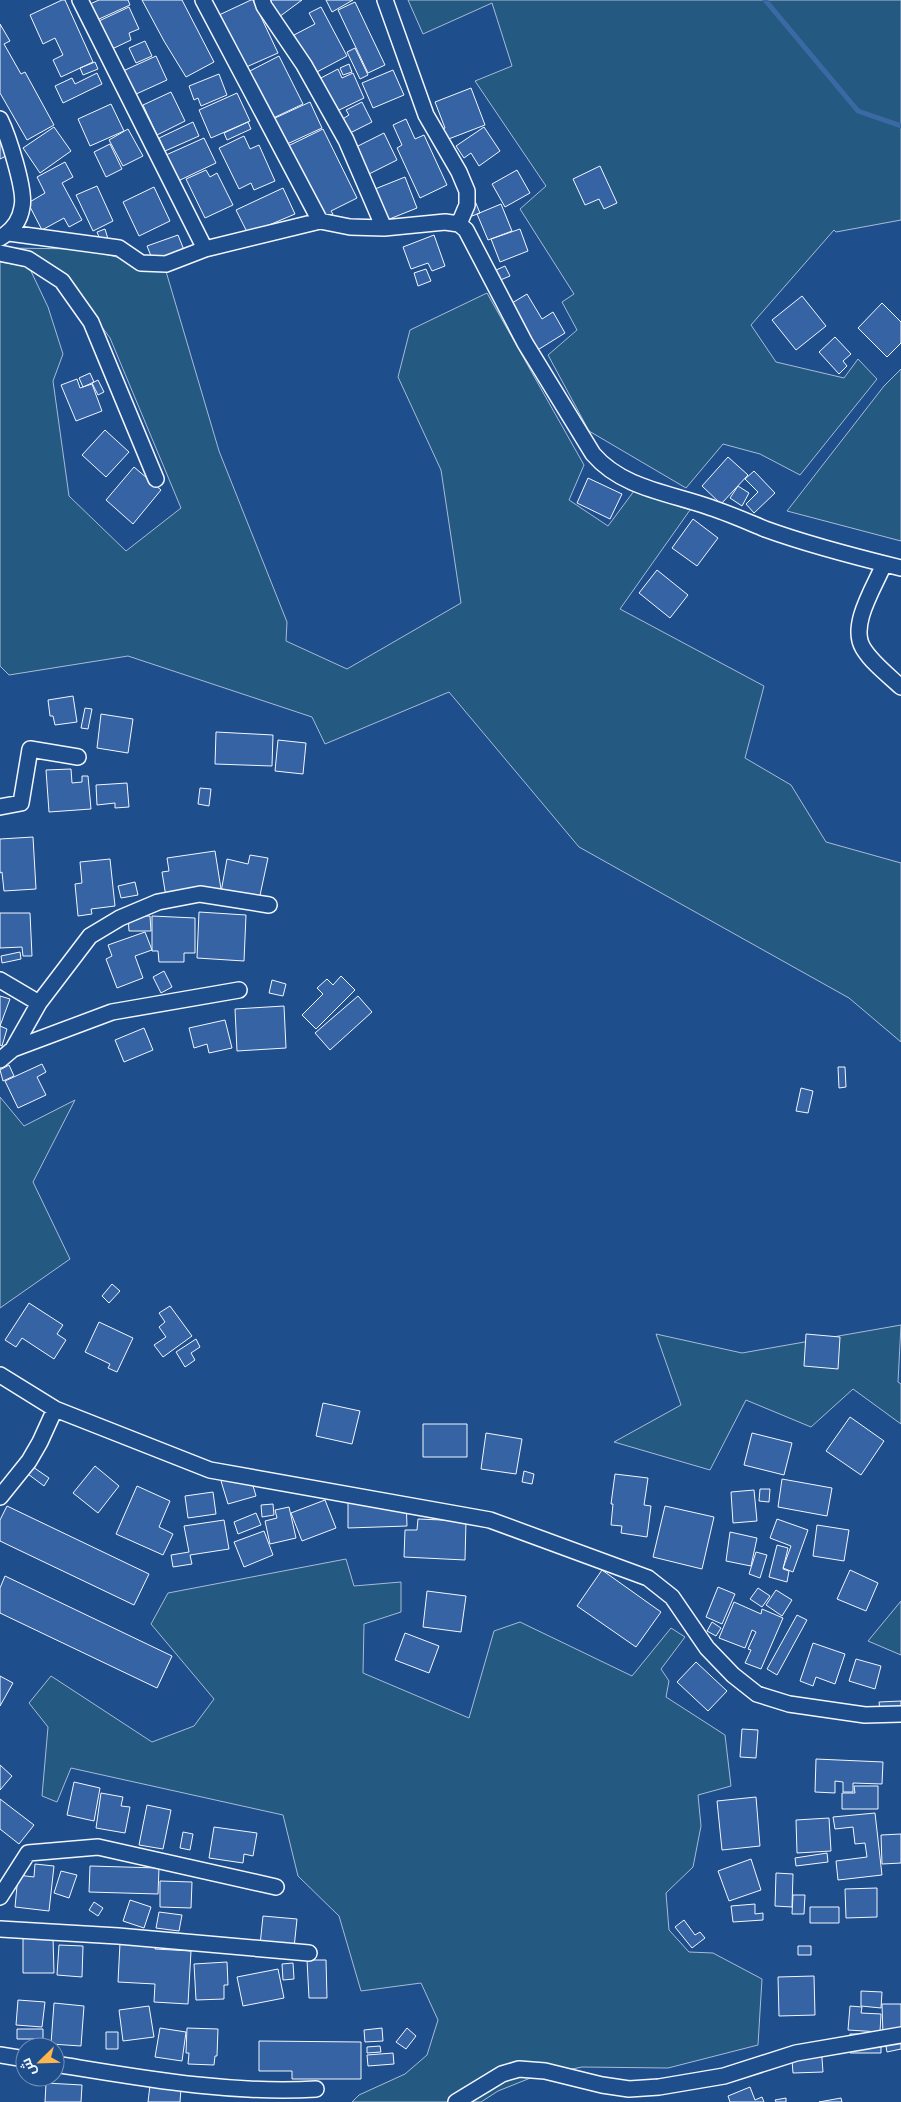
<svg xmlns="http://www.w3.org/2000/svg" width="901" height="2102" viewBox="0 0 901 2102" font-family="Cabin,Cairo,sans-serif">
  <style>
    .green { fill: #245a82; stroke: #a8bbd7 }
    .lines { fill: none; stroke-linecap: round; stroke-linejoin: round }
    .stream { stroke: #3b69a3; stroke-width: 5 }
    .building { fill: #3563a3; stroke: #f2f6ff }
    .street-casing { stroke: #f2f6ff; stroke-width: 18 }
    .street { stroke: #1f4e8c; stroke-width: 15 }
  </style>
  <rect width="100%" height="100%" fill="#1f4e8c"/>
  <!-- green -->
  <path class="green" d="M408,0H901V220L836,232L834,230L751,325L776,362L844,378L858,359L877,379L800,475L760,454L723,444L686,488L589,431L548,355L577,330L562,302L574,294L520,209L546,186L475,81L512,66L492,3L423,34Z
    M4,248L82,249L165,268L219,451L287,622L286,641L347,669L461,603L441,470L398,377L410,330L487,293L584,465L569,500L608,526L634,491L690,510L620,609L764,686L745,758L791,785L826,842L901,863V1042L849,998L579,847L449,692L325,744L312,717L128,656L9,675L0,666V262L29,267L48,307L63,354L53,381L69,496L126,551L181,508L110,338L60,270L33,253Z
    M901,369V541L787,511L884,386Z
    M0,1097L24,1126L75,1100L33,1182L70,1259L0,1308Z
    M901,1325L898,1382L901,1384V1424L853,1389L811,1427L746,1400L710,1470L614,1442L681,1405L656,1334L742,1353Z
    M346,1559L354,1586L401,1582V1612L364,1624L363,1673L469,1718L494,1631L520,1622L632,1676L671,1628L685,1637L661,1669L669,1681L666,1697L725,1735L731,1786L698,1795L701,1826L693,1867L666,1893L669,1930L689,1952L713,1953L762,1979L758,2045L668,2068L582,2067L533,2077L498,2091L481,2102H352L359,2095L405,2074L427,2055L438,2020L421,1983L361,1991L339,1916L298,1876L283,1815L71,1768L57,1802L42,1796L48,1727L29,1703L51,1676L152,1742L194,1726L214,1699L151,1624L168,1593Z
    M901,1601V1655L868,1641Z"/>
  <g class="lines">
    <!-- stream -->
    <path class="stream" d="M765,0L858,111L901,126"/>
  </g>
  <!-- building -->
  <path class="building" d="M62,0H65L93,62L61,77L53,60L63,55L55,38L43,44L30,15Z
    M99,0H128L130,5L97,20L90,4Z
    M142,0H182L214,62L186,77L164,41Z
    M251,0H253L278,53L244,68L219,15Z
    M267,0H302L279,17Z
    M326,0H353L332,12Z
    M355,2L385,65L368,73L338,10Z
    M129,7L139,29L129,33L131,40L112,49L99,21Z
    M321,7L347,56L315,73L294,35L315,24L309,13Z
    M0,24L10,41L4,44L21,74L25,72L54,125L27,140L0,93Z
    M145,41L152,56L136,63L129,48Z
    M355,48L368,75L360,79L347,52Z
    M156,56L167,80L134,95L123,71Z
    M279,56L303,104L269,120L246,73Z
    M95,62L98,69L83,75L80,68Z
    M349,64L352,72L343,75L340,68Z
    M338,69L342,78L353,73L364,98L335,112L319,79Z
    M393,70L404,95L373,108L362,83Z
    M97,73L102,84L63,103L55,86L72,78L75,84Z
    M219,74L227,95L201,106L198,98L194,100L189,86Z
    M471,88L485,125L446,140L442,130L445,128L435,102Z
    M171,92L185,121L157,135L143,105Z
    M237,93L250,121L211,138L199,110Z
    M310,102L322,128L285,145L273,119Z
    M362,102L372,122L348,134L341,120L349,115L346,110Z
    M111,104L124,131L90,146L78,119Z
    M406,119L415,139L424,135L447,185L420,198L397,148L402,145L393,125Z
    M193,122L199,136L165,151L159,138Z
    M248,122L251,129L227,140L224,133Z
    M54,127L71,151L40,173L23,148Z
    M484,127L500,151L479,166L471,153L464,158L456,146Z
    M128,129L143,156L123,166L109,140Z
    M323,129L357,198L331,211L333,214L324,218L288,146Z
    M384,133L397,160L367,175L354,148Z
    M244,136L250,149L259,145L275,181L254,190L251,183L239,189L219,148Z
    M0,137L8,155L0,159Z
    M204,138L216,163L178,181L166,155Z
    M110,144L122,169L106,177L94,152Z
    M65,162L73,177L62,183L82,220L69,227L64,218L42,230L28,203L45,193L37,177Z
    M600,166L617,203L604,209L599,199L585,205L573,179Z
    M206,170L210,177L217,173L233,205L205,218L186,179Z
    M517,170L530,193L505,207L492,184Z
    M405,177L417,208L387,220L375,189Z
    M97,186L113,221L93,231L76,195Z
    M154,187L170,221L139,236L123,202Z
    M283,188L295,214L248,234L236,210Z
    M475,201L480,213L472,216L467,204Z
    M501,204L512,231L488,240L477,214Z
    M105,229L108,239L101,242L97,232Z
    M520,229L528,251L500,262L491,239Z
    M178,235L184,250L153,261L147,246Z
    M434,235L445,266L432,271L428,263L411,269L403,247Z
    M505,266L510,276L498,281L494,271Z
    M426,269L431,281L418,286L414,273Z
    M527,294L542,319L553,312L565,333L536,351L507,306Z
    M802,296L826,326L796,350L772,320Z
    M882,303L901,322V343L887,357L858,328Z
    M835,337L851,354L843,361L847,366L839,374L819,352Z
    M90,373L94,382L83,387L79,378Z
    M77,379L80,388L92,384L102,411L76,421L61,385Z
    M98,380L104,392L98,395L92,383Z
    M105,430L129,452L106,477L82,455Z
    M728,457L748,475L721,504L702,486Z
    M134,467L161,490L133,524L106,500Z
    M754,471L775,493L754,513L746,504L758,492L745,479Z
    M588,478L622,494L610,519L577,503Z
    M738,486L749,493L742,506L730,498Z
    M693,519L718,538L697,566L672,548Z
    M657,570L688,595L670,618L639,593Z
    M73,696L77,722L55,725L53,716H50L48,700Z
    M85,708L92,709L88,729L81,728Z
    M101,714L133,719L128,753L97,748Z
    M216,732L273,735L272,766L215,764Z
    M278,740L306,743L303,774L275,771Z
    M71,769L72,783L82,782V776H88L91,809L49,812L46,770Z
    M127,783L129,807L115,808V803L97,805L96,785Z
    M200,788L211,789L209,806L198,804Z
    M33,837L36,889L4,891L2,872L0,873V839Z
    M215,851L221,889L166,897L162,872L169,871L167,858Z
    M250,855L268,858L259,900L221,892L227,859L248,864Z
    M110,859L115,906L91,909L92,914L78,916L75,884L82,883L80,862Z
    M135,882L138,895L121,898L118,886Z
    M199,912L246,915L244,961L197,958Z
    M0,913H30L32,956H23L22,947L0,948Z
    M128,916H150L151,931H129Z
    M152,916L195,918V953H184V962H159L158,951H152Z
    M145,932L152,950L135,956L143,978L117,988L106,959L112,956L108,945Z
    M20,952L21,959L2,963L1,956Z
    M164,971L172,987L161,993L153,977Z
    M341,976L355,990L316,1029L302,1015L323,994L317,988L327,979L333,985Z
    M272,980L286,984L283,996L269,993Z
    M0,996L10,999L0,1026L7,1029L2,1046L0,1045Z
    M358,996L372,1012L330,1050L315,1033Z
    M284,1006L286,1048L237,1051L235,1009Z
    M225,1020L232,1048L209,1053L207,1044L194,1048L189,1028Z
    M144,1028L153,1050L124,1062L115,1040Z
    M42,1064L46,1072L37,1077L46,1095L18,1108L5,1081Z
    M9,1065L14,1076L3,1081L0,1070Z
    M838,1067H845L846,1087L839,1088Z
    M801,1088L813,1091L808,1113L796,1111Z
    M112,1284L120,1291L109,1303L102,1296Z
    M29,1303L63,1325L57,1334L66,1340L54,1359L22,1338L16,1347L5,1340Z
    M170,1306L192,1336L163,1357L154,1345L166,1337L159,1327L165,1322L159,1313Z
    M99,1322L133,1338L117,1372L108,1368L110,1364L85,1352Z
    M806,1334L840,1337L838,1369L804,1366Z
    M196,1339L200,1347L191,1353L195,1360L185,1367L176,1352Z
    M323,1403L360,1411L352,1444L316,1436Z
    M850,1417L884,1441L861,1475L826,1451Z
    M423,1424H467V1457H423Z
    M486,1433L522,1439L516,1474L481,1469Z
    M752,1433L792,1443L784,1475L744,1465Z
    M95,1466L119,1486L98,1513L73,1493Z
    M33,1467L49,1478L44,1486L28,1474Z
    M524,1471L534,1474L532,1484L522,1482Z
    M249,1472L256,1496L228,1504L221,1481Z
    M615,1474L648,1478L644,1505L651,1506L647,1537L621,1533L622,1526L611,1525L613,1504H611Z
    M782,1479L832,1488L827,1516L778,1507Z
    M137,1486L170,1501L159,1527L173,1534L163,1555L116,1534Z
    M760,1489H770L769,1502L759,1501Z
    M754,1490L757,1521L733,1523L731,1492Z
    M213,1492L216,1514L188,1518L185,1496Z
    M406,1499L407,1526L348,1528V1500Z
    M325,1500L336,1528L302,1541L291,1513Z
    M273,1504L274,1515L262,1517L261,1505Z
    M7,1506L149,1574L134,1605L0,1541V1520Z
    M665,1506L714,1517L702,1569L653,1557Z
    M289,1507L296,1538L270,1544L265,1521L277,1518L275,1510Z
    M256,1513L261,1525L238,1534L234,1522Z
    M418,1519L466,1521L465,1560L404,1557L405,1530H417Z
    M777,1519L808,1530L793,1572L783,1568L791,1546L770,1538Z
    M224,1520L229,1549L190,1555L192,1564L173,1567L171,1555L189,1552L184,1526Z
    M817,1525L849,1530L844,1561L813,1556Z
    M264,1531L273,1555L244,1567L234,1542Z
    M730,1532L757,1538L751,1566L726,1561Z
    M777,1545L788,1548L783,1569L789,1571L787,1582L769,1577Z
    M756,1552L767,1555L760,1578L749,1574Z
    M602,1570L661,1612L636,1647L577,1606Z
    M850,1570L878,1583L866,1611L837,1599Z
    M5,1576L172,1656L157,1688L0,1613V1588Z
    M718,1587L735,1594L722,1624L706,1617Z
    M758,1588L770,1596L762,1607L750,1599Z
    M776,1590L792,1600L782,1616L766,1605Z
    M427,1591L466,1596L461,1632L423,1627Z
    M734,1602L761,1614L762,1609L783,1618L761,1669L745,1663L751,1650L748,1649L756,1632L752,1630L745,1648L719,1638Z
    M797,1615L807,1620L777,1675L767,1669Z
    M712,1622L721,1628L716,1636L707,1631Z
    M405,1633L439,1646L429,1673L395,1660Z
    M813,1643L845,1654L835,1684L816,1677L813,1686L800,1681Z
    M856,1659L881,1666L875,1689L849,1681Z
    M696,1662L727,1691L708,1711L677,1682Z
    M0,1676L13,1683L0,1706Z
    M901,1701V1710L880,1711L879,1702Z
    M742,1729L758,1730L756,1758L740,1757Z
    M816,1759L883,1762L882,1784L853,1783V1792H843V1782L835,1781V1793L815,1792Z
    M0,1765L12,1776L0,1790Z
    M74,1782L100,1788L94,1821L67,1815Z
    M854,1786H878V1809H842V1793H855Z
    M101,1793L123,1797L121,1806L130,1807L125,1833L96,1828Z
    M756,1797L760,1846L722,1850L717,1801Z
    M0,1799L34,1825L19,1844L0,1829Z
    M147,1805L171,1810L163,1849L139,1845Z
    M875,1813L882,1875L838,1880L836,1861L867,1857L865,1843L855,1844L853,1827L835,1829L833,1817Z
    M829,1818L831,1851L797,1853L796,1820Z
    M214,1827L257,1833L253,1856L244,1854L243,1863L209,1858Z
    M183,1832L193,1834L190,1850L180,1848Z
    M901,1834V1863L882,1864L881,1835Z
    M827,1853L828,1862L796,1866L795,1858Z
    M751,1859L761,1890L729,1901L718,1871Z
    M35,1864L54,1866L49,1911L15,1907L18,1875L34,1877Z
    M90,1866L159,1868L158,1894L89,1892Z
    M61,1871L77,1875L69,1898L54,1893Z
    M776,1873L793,1874L792,1907L775,1906Z
    M160,1881L192,1882L191,1908L160,1907Z
    M877,1888V1917L846,1918L845,1889Z
    M793,1895H805L804,1914H792Z
    M130,1900L151,1907L144,1928L123,1921Z
    M94,1902L103,1908L98,1916L89,1910Z
    M755,1904V1914L763,1913V1920L733,1922L731,1906Z
    M810,1907H839V1923H810Z
    M159,1912L182,1915L179,1931L156,1928Z
    M263,1916L297,1919L294,1948L260,1945Z
    M684,1920L695,1935L700,1932L705,1938L692,1948L675,1927Z
    M23,1937H53L54,1973H23Z
    M120,1943L156,1945L155,1949L191,1951L188,2004L154,2002L155,1984L118,1982Z
    M59,1945L83,1946L82,1977L57,1975Z
    M798,1946H811V1955H798Z
    M307,1960H326L327,1998H309Z
    M227,1962L228,1985H224V1999L196,2000L194,1964Z
    M293,1963L294,1979L283,1980L282,1964Z
    M278,1969L284,1998L243,2006L237,1977Z
    M814,1976L815,2015L779,2016L778,1977Z
    M861,1991L882,1992L881,2008L861,2006Z
    M18,2000L45,2002L42,2027L16,2025Z
    M54,2003L84,2006L81,2046L51,2044Z
    M882,2004H901V2035H883Z
    M149,2006L154,2037L123,2041L119,2010Z
    M850,2006L862,2007L861,2013L881,2014L880,2032L848,2030Z
    M160,2028L186,2032L182,2061L155,2057Z
    M187,2028L218,2029L217,2056H215L214,2065L188,2064L189,2053H186Z
    M382,2028L383,2041L365,2042L364,2030Z
    M407,2028L416,2036L406,2049L396,2042Z
    M17,2029H43V2039H17Z
    M106,2032H118V2049H106Z
    M850,2034H881V2053H850Z
    M901,2038V2049L887,2052L885,2041Z
    M259,2041L361,2042V2079H292V2071H259Z
    M821,2045L823,2072L793,2073L791,2047Z
    M380,2046L381,2052L367,2053V2047Z
    M393,2053L394,2064L368,2066L367,2055Z
    M46,2083L82,2085L81,2102H45Z
    M150,2085L181,2088L180,2102H148Z
    M750,2087L755,2100L762,2097L764,2102H730L728,2096Z
    M786,2098V2102H776L775,2100Z
    M841,2098L842,2102H819Z"/>
  <g class="lines">
    <!-- street casing -->
    <g class="street-casing">
      <path id="street" d="M80,0L205,249
        M203,0L320,221
        M262,0L264,6L304,65L346,140L384,228
        M385,0L426,115L459,172L467,191V205L459,224
        M0,119C8,135 26,191 22,207C20,221 12,231 0,238
        M9,233L119,248L141,263L166,264L205,249L320,221L350,227L384,228L445,222L459,224L466,230L525,343L593,454C623,489 671,493 712,508C730,514 748,522 765,529C809,545 856,557 901,568
        M0,253L28,259L62,281L91,322L156,479
        M884,564C875,586 849,625 863,648C872,663 888,675 901,687
        M0,807L21,803L30,749L78,757
        M0,980L39,1003
        M13,1049L112,1012L239,990
        M0,1060L13,1049L39,1003L90,936L120,918L158,902L200,894L269,905
        M0,1375L55,1409L210,1470L490,1520L648,1578L672,1597L707,1648L733,1675L757,1694L789,1704L865,1715L901,1714
        M0,1497L29,1461L40,1442L55,1409
        M0,1897L28,1853L98,1847L276,1887
        M0,1929L118,1936L309,1953
        M0,2055L25,2059
        M55,2064C142,2078 227,2094 316,2089
        M456,2102L502,2074L519,2069L545,2071L602,2085L629,2089L659,2087L724,2076L796,2053L901,2035"/>
    </g>
    <!-- street -->
    <use href="#street" class="street"/>
  </g>
  <!-- north arrow -->
  <g transform="translate(40 2062) rotate(247)"><circle r="24" fill="#1f4e8c" stroke="#7391ba"/>
  <path d="M0-4L9 19L0 12L-9 19Z" fill="#ffb74d"/>
  <text y="-8" font-size="14" font-weight="bold" text-anchor="middle" fill="#f2f6ff">ش</text>
  </g>
</svg>
